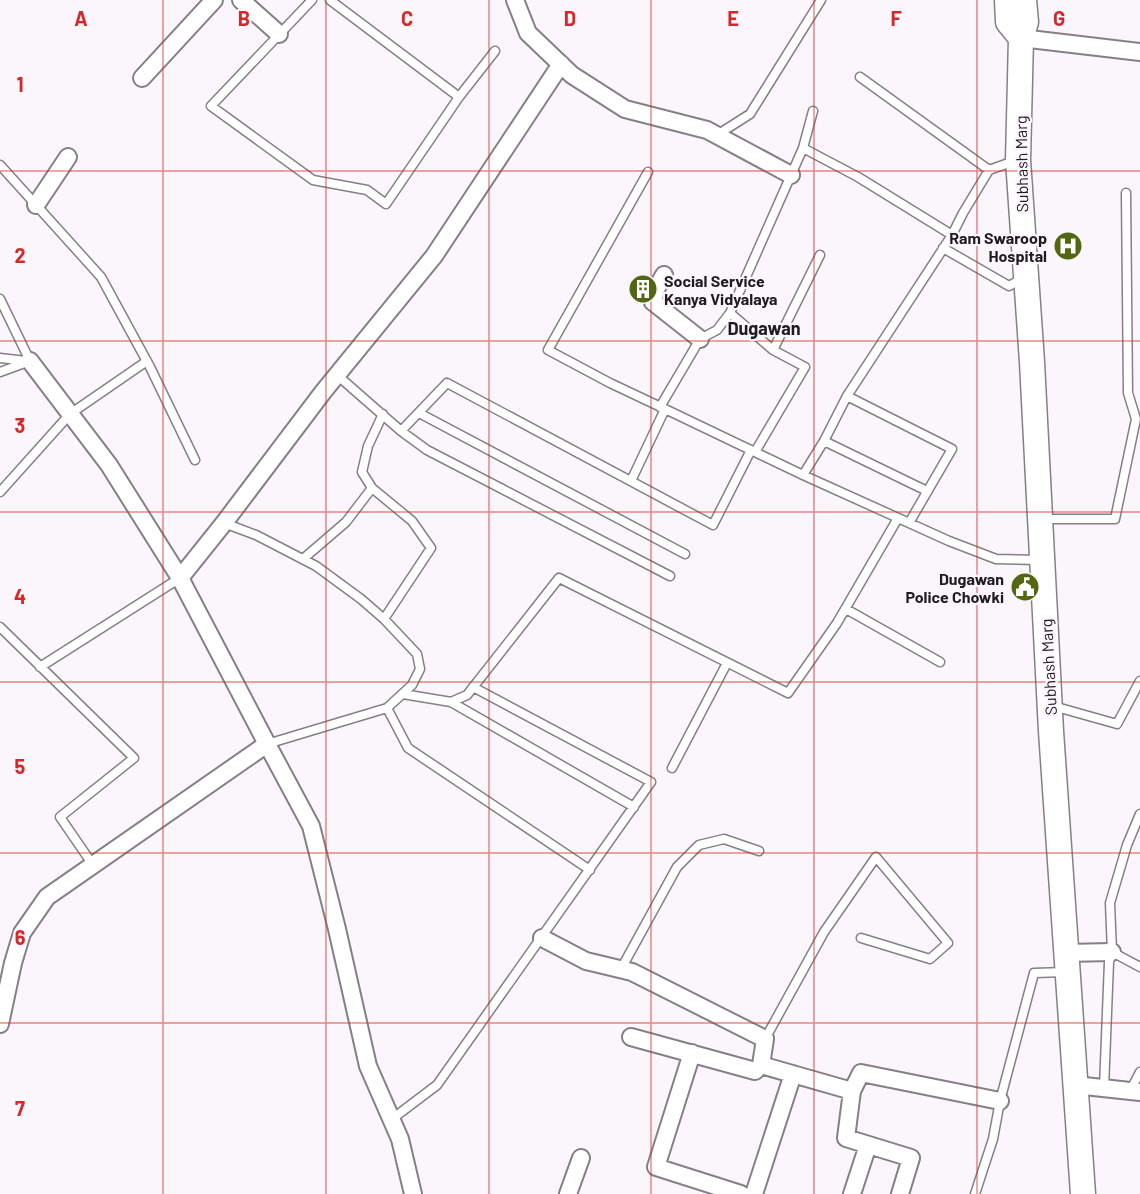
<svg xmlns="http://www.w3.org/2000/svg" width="1140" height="1194" viewBox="0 0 1140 1194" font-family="Barlow,sans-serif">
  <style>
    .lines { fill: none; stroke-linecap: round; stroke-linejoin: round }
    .service-casing { stroke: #858086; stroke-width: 11 }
    .minor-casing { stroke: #858086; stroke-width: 20 }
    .secondary-casing { stroke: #858086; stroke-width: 27 }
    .service { stroke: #fff; stroke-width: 8 }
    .minor { stroke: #fff; stroke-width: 16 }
    .secondary { stroke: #fff; stroke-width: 24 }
    .grid { fill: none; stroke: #d62828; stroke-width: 1.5; stroke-opacity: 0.55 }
    .labels { text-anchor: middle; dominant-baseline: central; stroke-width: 4.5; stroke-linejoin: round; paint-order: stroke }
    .street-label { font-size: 16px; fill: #1e1c1f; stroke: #fbf5fc }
    .poi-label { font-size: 16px; font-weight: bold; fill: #1e1c1f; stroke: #fbf5fc; text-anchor: end }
    .neighbourhood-label { font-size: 18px; font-weight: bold; fill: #1e1c1f; stroke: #fbf5fc }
    .grid-label { font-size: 20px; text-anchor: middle; font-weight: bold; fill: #d62828; stroke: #fbf5fc; stroke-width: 4.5; stroke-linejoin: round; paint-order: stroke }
  </style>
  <rect width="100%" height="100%" fill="#fbf5fc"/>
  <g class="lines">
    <!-- service casing -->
    <g class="service-casing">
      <path id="service" d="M312,0L211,106L313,180L367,190L386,204L459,97L495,51
        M330,0L459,97
        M860,77L989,170
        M717,135L750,114L821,0
        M803,148L858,177L952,235
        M0,165L101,277L150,367L195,460
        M648,172L548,350L610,383L665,409L803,475L949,541L996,559L1042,560
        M943,248L1009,286L1023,278
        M0,299L30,361
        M730,313L773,350L820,255
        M0,358L26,361
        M0,372L30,361
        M337,375L401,431L427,450L670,576
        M847,396L952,449L909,523
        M660,407L700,339L717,330L730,313L803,148L813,111
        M419,413L685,554
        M383,414L368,446L362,472L372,488L412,521L431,548L384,619
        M401,431L447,383L713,525L751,450
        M824,441L927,491
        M755,452L805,367L773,350
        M803,475L824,441L847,396L952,235L963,213L989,170L1017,160
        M631,481L665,409
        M0,492L70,414L147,361
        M1043,519H1115L1136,419L1128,393L1126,193
        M224,523L256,535L316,566L361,599L384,619L417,654L420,669L412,685L387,708L267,744
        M303,559L346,522L372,488
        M846,609L940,662
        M0,627L134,758L60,817L93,865
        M40,667L180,578
        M403,694L451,702L467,695L559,578L788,693L837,623L898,518
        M451,702L634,807
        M1053,706L1117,724L1140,681
        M387,708L408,748L590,870
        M672,768L727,663
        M1112,952L1140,967
        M621,969L677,867L699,845L724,839L759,851
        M765,1039L824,932L876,857L948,943L930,959L861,938
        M1104,1088L1109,962L1112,952L1110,903L1127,845L1140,814
        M1130,1091L1140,1072
        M392,1119L437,1085L651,782L473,687
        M975,1194L993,1139L1000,1101L1034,973L1066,972"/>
    </g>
    <!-- minor casing -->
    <g class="minor-casing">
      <path id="minor" d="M241,0L279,34
        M515,0L528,33L572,75L625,109L707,130L791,175
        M1021,38L1140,52
        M142,78L214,0
        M36,205L68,157
        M664,275L656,289L653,302L700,339
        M30,361L109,465L180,578L267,744L311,826L337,929L368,1066L400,1139L413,1194
        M180,578L224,523L323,392L434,256L561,64
        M542,938L586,961L632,972L765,1039L761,1065L852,1091L861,1073L1000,1101
        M1065,953L1112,952
        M0,1024L13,963L22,933L47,897L267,744
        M631,1037L755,1071L761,1065
        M692,1053L656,1167L741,1194
        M1075,1085L1140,1092
        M852,1091L846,1138L911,1158L900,1194
        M568,1194L581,1158
        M754,1194L793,1074
        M852,1194L868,1145"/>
    </g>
    <!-- secondary casing -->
    <g class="secondary-casing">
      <path id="secondary" d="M1007,0L1008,22L1021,38
        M1024,0L1026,22L1021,38L1018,160L1032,362L1051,731L1083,1194"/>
    </g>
    <!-- service -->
    <use href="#service" class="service"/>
    <!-- minor -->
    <use href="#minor" class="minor"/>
    <!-- secondary -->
    <use href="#secondary" class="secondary"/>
  </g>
  <!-- grid -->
  <path class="grid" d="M163,0V1194M326,0V1194M489,0V1194M651,0V1194M814,0V1194M977,0V1194M0,171H1140M0,341H1140M0,512H1140M0,682H1140M0,853H1140M0,1023H1140"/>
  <!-- icons -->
  <defs>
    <g id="hospital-disc" transform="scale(1.5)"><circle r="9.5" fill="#536612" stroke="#fbf5fc"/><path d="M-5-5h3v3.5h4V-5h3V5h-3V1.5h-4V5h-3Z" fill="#fff"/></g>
    <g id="building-disc" transform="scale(1.5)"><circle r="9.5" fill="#536612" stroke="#fbf5fc"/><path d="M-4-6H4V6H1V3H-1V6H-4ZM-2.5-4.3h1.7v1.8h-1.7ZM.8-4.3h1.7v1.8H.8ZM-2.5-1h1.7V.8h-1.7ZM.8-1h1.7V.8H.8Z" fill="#fff"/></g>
    <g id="civic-disc" transform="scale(1.5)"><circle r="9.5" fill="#536612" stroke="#fbf5fc"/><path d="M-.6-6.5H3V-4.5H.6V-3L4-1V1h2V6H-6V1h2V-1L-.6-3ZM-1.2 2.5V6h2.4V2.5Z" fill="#fff"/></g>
  </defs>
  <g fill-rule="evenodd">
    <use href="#hospital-disc" x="1068" y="246"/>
    <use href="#building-disc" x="643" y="289"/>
    <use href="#civic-disc" x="1025" y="587"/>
  </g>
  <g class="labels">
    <!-- street labels -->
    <g class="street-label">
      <text transform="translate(1021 164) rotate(-91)">Subhash Marg</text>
      <text transform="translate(1048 667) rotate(-93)">Subhash Marg</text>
    </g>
    <!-- poi labels -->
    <g class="poi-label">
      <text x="1047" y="237">Ram Swaroop<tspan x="1047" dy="18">Hospital</tspan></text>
      <text x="664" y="280" text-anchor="start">Social Service<tspan x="664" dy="18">Kanya Vidyalaya</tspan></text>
      <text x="1004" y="578">Dugawan<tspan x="1004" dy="18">Police Chowki</tspan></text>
    </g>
    <!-- neighbourhood labels -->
    <g class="neighbourhood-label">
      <text x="764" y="328">Dugawan</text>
    </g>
  </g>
  <g class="grid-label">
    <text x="81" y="26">A</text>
    <text x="244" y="26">B</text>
    <text x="407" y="26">C</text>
    <text x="570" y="26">D</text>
    <text x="733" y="26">E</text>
    <text x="896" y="26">F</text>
    <text x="1059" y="26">G</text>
    <text x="20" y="92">1</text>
    <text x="20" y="263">2</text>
    <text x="20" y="433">3</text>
    <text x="20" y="604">4</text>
    <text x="20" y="774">5</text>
    <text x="20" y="945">6</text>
    <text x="20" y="1116">7</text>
  </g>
</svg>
